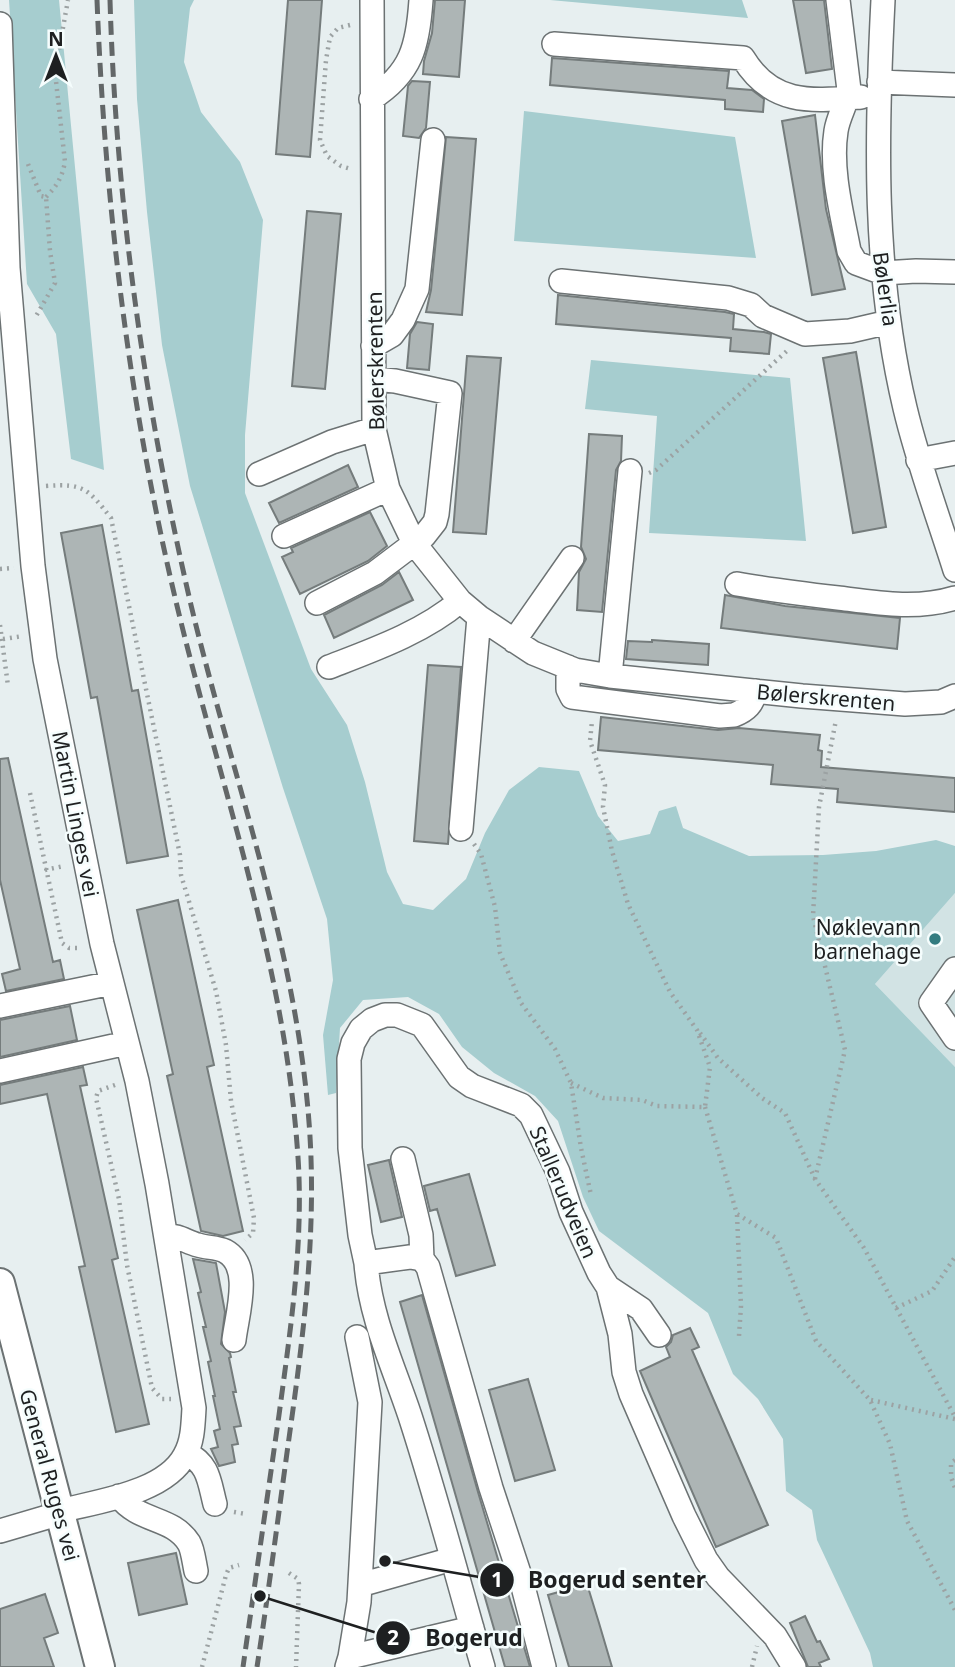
<svg xmlns="http://www.w3.org/2000/svg" width="955" height="1667" viewBox="0 0 955 1667" font-family="'Noto Sans',sans-serif">
  <style>
    .built { fill: #d2e3e4 }
    .green { fill: #a6cdcf }
    .building { fill: #adb5b5; stroke: #757c7c; stroke-width: 2 }
    .lines { fill: none; stroke-linecap: round; stroke-linejoin: round }
    .minor-casing { stroke: #6c7273; stroke-width: 26 }
    .major-casing { stroke: #6c7273; stroke-width: 32 }
    .path { stroke: #9ca2a3; stroke-width: 4.5; stroke-dasharray: 2 5; stroke-linecap: butt }
    .minor { stroke: #fff; stroke-width: 23 }
    .major { stroke: #fff; stroke-width: 28 }
    .rail { stroke: #636768; stroke-width: 5; stroke-dasharray: 14 7; stroke-linecap: butt }
    .poi-dot { fill: #337c80; stroke: #f5fdfd; stroke-width: 2.5 }
    .labels { text-anchor: middle; dominant-baseline: central; stroke-width: 5; stroke-linejoin: round; paint-order: stroke }
    .street-label { font-size: 21px; fill: #1e2021; stroke: #f5fdfd }
    .poi-label { font-size: 21px; fill: #1e2021; stroke: #f5fdfd; text-anchor: end }
    .leader { fill: none; stroke: #1e2021; stroke-width: 2.5 }
    .callout-dot { fill: #1e2021; stroke: #f5fdfd; stroke-width: 2.5 }
    .mark-label { font-size: 21px; text-anchor: middle; font-weight: bold; fill: #fff }
    .callout-label { font-size: 23px; text-anchor: middle; font-weight: bold; fill: #1e2021; stroke: #f5fdfd; stroke-width: 5; stroke-linejoin: round; paint-order: stroke }
  </style>
  <rect width="100%" height="100%" fill="#e7eff0"/>
  <!-- built -->
  <path class="built" d="M955,893V1067L875,984Z"/>
  <!-- green -->
  <path class="green" d="M9,0H59L104,470L71,459L56,334L27,284Z
    M134,0H194L190,8L184,62L201,112L240,162L263,220L245,435V493L311,669L347,725L365,782L387,872L403,904L433,910L466,879L485,833L509,790L539,767L579,771L598,816L618,841L650,834L659,811L676,806L683,828L749,856L823,855L876,851L936,840L955,846V893L875,984L955,1067V1667H873L870,1653L817,1540L812,1510L786,1491L783,1439L758,1399L733,1374L708,1313L599,1231L583,1197L558,1121L535,1096L494,1073L462,1047L439,1014L408,997L363,1000L340,1028L336,1093L328,1095L323,1035L333,980L327,919L283,788L190,486L162,345L147,212L137,99Z
    M550,0H742L748,18Z
    M524,111L735,137L756,258L514,241Z
    M591,360L790,378L806,541L649,533L657,416L585,409Z"/>
  <!-- building -->
  <path class="building" d="M288,0H322L310,157L276,154Z
    M435,0H465L459,77L423,74L424,61L432,33Z
    M793,0H824L832,69L806,73Z
    M552,58L729,71L727,88L752,90L764,99L763,112L725,109V100L550,85Z
    M412,81L430,82L426,128L419,138L403,136L408,86Z
    M815,115L826,209L845,289L812,295L782,121Z
    M446,137L476,139L462,315L426,312L431,290Z
    M307,211L341,214L325,389L292,386Z
    M558,295L725,312L734,314L733,329L764,332L771,334L769,354L730,351L731,338L556,324Z
    M417,322L433,324L429,370L407,368L410,334Z
    M856,352L886,527L853,533L823,358Z
    M467,356L501,358L486,534L453,532Z
    M589,434L622,436L621,461L616,470L602,612L577,610L579,572L586,559L581,547Z
    M348,465L358,487L279,523L269,503Z
    M370,512L387,546L368,561L300,594L282,557L293,552L291,548Z
    M102,525L132,691L138,690L168,856L127,863L97,697L91,698L61,533Z
    M399,572L413,600L334,638L324,615L382,585Z
    M725,595L785,606L900,618L897,649L721,628Z
    M652,640L709,644L708,665L626,659L628,641L652,642Z
    M428,665L461,667L448,844L414,841Z
    M601,717L718,730L739,728L820,735L818,750L822,751L821,767L955,778V812L837,802L838,789L771,784L773,765L598,750Z
    M8,758L53,962L60,960L64,979L6,991L2,974L20,969L0,880V759Z
    M178,900L214,1065L207,1067L243,1231L223,1236L201,1231L167,1076L173,1074L137,910Z
    M70,1006L77,1040L0,1057V1020Z
    M83,1067L87,1085L80,1086L118,1258L112,1260L149,1424L116,1432L79,1267L85,1266L47,1094L0,1104V1085Z
    M389,1160L402,1217L381,1222L368,1165Z
    M469,1174L495,1265L456,1276L437,1209L430,1211L424,1186Z
    M193,1259L216,1263L225,1312L221,1344L230,1353L231,1357L229,1358L236,1392H233L241,1426L234,1427L238,1444L232,1445L235,1462L219,1466L211,1449L218,1447L214,1431L220,1429L213,1396H215L208,1362L211,1361L203,1327H206L198,1293L201,1292Z
    M422,1295L478,1492L530,1667H505L400,1302Z
    M690,1328L699,1347L692,1350L768,1525L716,1547L640,1371L670,1357L666,1347L671,1342L673,1335Z
    M528,1379L555,1470L515,1481L489,1390Z
    M176,1553L187,1604L139,1615L128,1563Z
    M587,1584L599,1623L612,1667H569L548,1595Z
    M45,1594L58,1633L44,1638L54,1667H0V1609Z
    M805,1616L817,1642L820,1641L829,1659L819,1663L821,1667H808L790,1623Z"/>
  <g class="lines">
    <!-- minor casing -->
    <g class="minor-casing">
      <path id="minor" d="M372,0L374,429L388,489L414,543L460,601L479,617L533,653L575,670L610,676L802,696L905,704L941,702L955,696
        M838,0L849,90C846,105 838,117 836,131C830,169 842,214 849,251L856,263L883,273L916,271L955,272
        M883,0C876,137 873,273 905,408C918,463 938,516 955,570
        M0,24L8,268L33,566L45,659L102,944L137,1081L157,1184L194,1408C193,1424 193,1441 185,1455C165,1493 98,1501 60,1511
        M554,44L743,58C772,106 812,101 861,97
        M879,82L955,85
        M371,99C412,73 418,45 421,0
        M561,281L728,298L751,305L763,316L805,334L850,331L889,322
        M373,346L392,335L403,320L417,289L433,140
        M918,460L955,453
        M259,474L332,442L374,429
        M284,536L388,489
        M737,584C770,590 804,594 838,598C877,603 916,610 955,598
        M317,603L375,573L424,536L435,522L437,514L450,393L395,381L374,379
        M514,641L572,558
        M329,667C373,650 424,632 460,601
        M568,667V689L572,697L720,716L734,715C747,710 752,704 756,691
        M610,676L630,471
        M461,829L479,617
        M955,969L931,1003L955,1038
        M0,1006L112,983
        M0,1071L127,1043
        M403,1159L421,1235L422,1259
        M166,1236C179,1235 186,1242 198,1245C207,1248 216,1247 225,1251C253,1266 237,1314 234,1340
        M366,1263L360,1235L350,1148L349,1059L353,1043L361,1029L372,1020L385,1015H397L422,1025L459,1077L472,1086L521,1105L531,1115L558,1172L571,1212L599,1273L608,1287L620,1334L624,1372L631,1394L684,1516L706,1560L718,1577L775,1636L794,1667
        M608,1287L641,1309L659,1335
        M186,1453C209,1464 209,1481 215,1504
        M119,1496C139,1523 172,1516 189,1543C193,1550 194,1562 196,1571
        M0,1531L61,1513
        M360,1585L452,1559
        M350,1657L359,1602L370,1402L357,1337
        M347,1667L350,1657L472,1628
        M483,1667C459,1584 437,1499 410,1416C393,1365 370,1317 366,1263L410,1257L422,1259L428,1267L491,1488L521,1579L544,1667"/>
    </g>
    <!-- major casing -->
    <g class="major-casing">
      <path id="major" d="M0,1283L100,1667"/>
    </g>
    <!-- path -->
    <path class="path" d="M350,25L338,28L330,37L326,60L320,140L327,156L341,166L351,169
      M28,164L41,196L46,197L50,251L55,283L35,318
      M46,197C57,186 62,177 65,162L55,72L68,0
      M649,473L656,470L789,349
      M46,486C84,483 88,489 111,518L180,855L181,875L216,991L226,1045L231,1101L254,1218L253,1233L245,1240
      M0,569L14,568
      M0,625L8,686
      M3,639L23,636
      M30,793L62,943L69,948H81
      M474,844L481,854L495,907L500,953L521,1003L555,1049L571,1083L581,1148L591,1195
      M45,870L64,866
      M700,1033L718,1058L762,1098L785,1113L815,1179L864,1248L955,1417
      M571,1083L603,1098L642,1100L657,1106L705,1107L710,1067L697,1030L670,992L628,904L612,851L603,807L605,785L590,741L592,721
      M115,1085L98,1091L96,1098L119,1199L127,1265L152,1388L162,1399H171
      M705,1107L737,1214L776,1238L816,1341L870,1400L890,1444L907,1521L955,1610
      M815,1179L845,1050L813,916L819,807L836,720
      M737,1215L741,1306L739,1336
      M896,1308L932,1291L955,1257
      M871,1400L955,1419
      M955,1460L951,1463V1477L955,1488
      M234,1512L246,1514
      M289,1573L298,1579L299,1584L296,1667
      M477,1577L496,1572
      M202,1667L226,1575L229,1568L239,1565
      M752,1667L757,1646"/>
    <!-- minor -->
    <use href="#minor" class="minor"/>
    <!-- major -->
    <use href="#major" class="major"/>
    <!-- rail -->
    <path class="rail" d="M97,0C105,206 130,413 179,614C222,790 283,962 297,1144C305,1235 291,1325 279,1415C267,1499 255,1583 243,1667
      M110,0C116,203 145,408 191,605C231,772 293,939 308,1110C318,1218 305,1324 290,1431C279,1510 269,1589 257,1667"/>
  </g>
  <!-- markers -->
  <circle class="poi-dot" cx="935" cy="939" r="7"/>
  <g class="labels">
    <!-- street labels -->
    <g class="street-label">
      <text transform="translate(886 289) rotate(82)">Bølerlia</text>
      <text transform="translate(375 361) rotate(-91)">Bølerskrenten</text>
      <text transform="translate(826 697) rotate(5)">Bølerskrenten</text>
      <text transform="translate(76 814) rotate(79)">Martin Linges vei</text>
      <text transform="translate(564 1192) rotate(67)">Stallerudveien</text>
      <text transform="translate(50 1475) rotate(75)">General Ruges vei</text>
    </g>
    <!-- poi labels -->
    <g class="poi-label">
      <text x="921" y="927">Nøklevann<tspan x="921" dy="24">barnehage</tspan></text>
    </g>
  </g>
  <!-- callouts -->
  <path class="leader" d="M385 1561L497 1580M260 1596L393 1638"/>
  <g class="callout-dot">
    <circle cx="385" cy="1561" r="7"/>
    <circle cx="260" cy="1596" r="7"/>
    <circle cx="497" cy="1580" r="18"/>
    <circle cx="393" cy="1638" r="18"/>
  </g>
  <g class="mark-label">
    <text x="497" y="1587">1</text>
    <text x="393" y="1645">2</text>
  </g>
  <g class="callout-label">
    <text x="617" y="1588">Bogerud senter</text>
    <text x="474" y="1646">Bogerud</text>
  </g>
  <!-- north arrow -->
  <g transform="translate(56 56)" stroke="#f5fdfd" stroke-width="5" paint-order="stroke">
  <path d="M0-5L12 26L0 18L-12 26Z" fill="#1e2021"/>
  <text y="-10" font-size="19" font-weight="bold" text-anchor="middle" fill="#1e2021">N</text>
  </g>
</svg>
